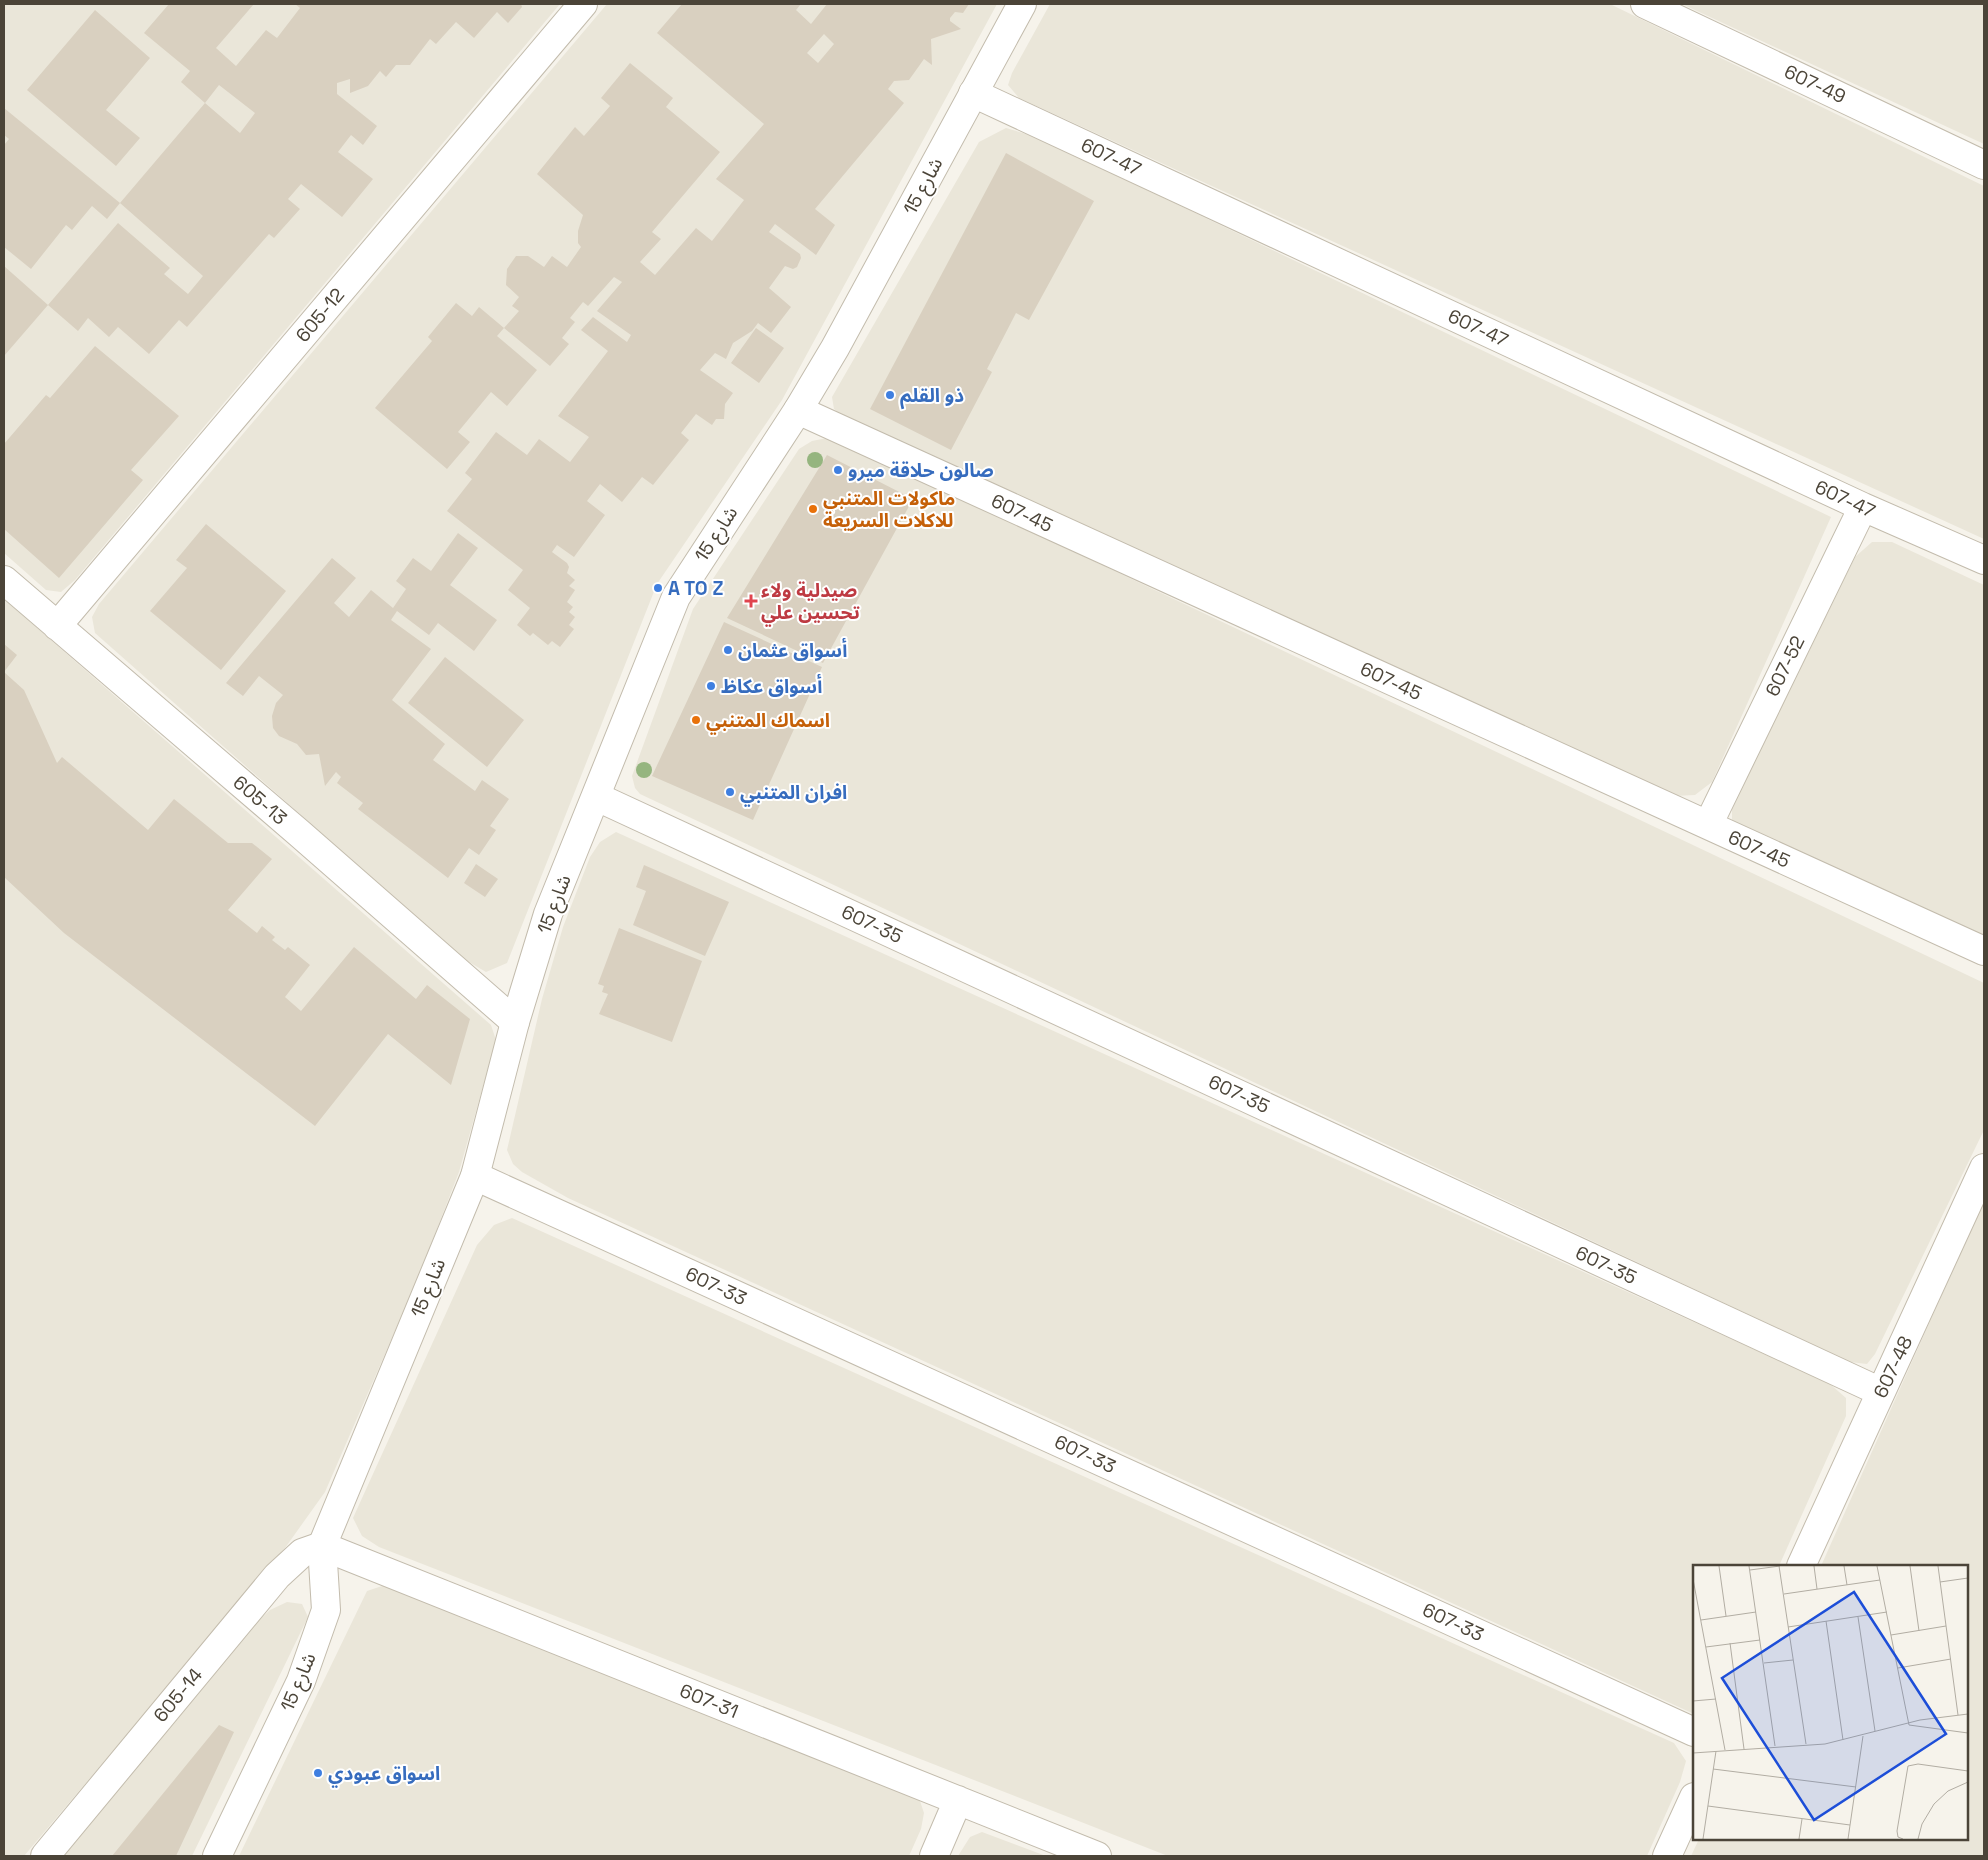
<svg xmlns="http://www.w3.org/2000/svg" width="1988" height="1860" viewBox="0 0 1988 1860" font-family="'Space Grotesk','Noto Sans Arabic',sans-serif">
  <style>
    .residential { fill: #eae6d9 }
    .building { fill: #d9d0c0; fill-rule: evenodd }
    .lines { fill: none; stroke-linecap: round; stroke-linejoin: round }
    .minor-casing { stroke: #c3bcad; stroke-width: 30 }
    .tertiary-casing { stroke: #c3bcad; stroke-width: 30 }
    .minor { stroke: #fff; stroke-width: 28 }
    .tertiary { stroke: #fff; stroke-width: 28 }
    .tree { fill: #95b57f }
    .shop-dot { fill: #3f7fe0; stroke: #fff; stroke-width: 2 }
    .food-dot { fill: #e8710a; stroke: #fff; stroke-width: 2 }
    .health-dot { fill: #e0444e; stroke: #fff; stroke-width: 2 }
    .labels { text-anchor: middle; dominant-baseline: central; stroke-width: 4; stroke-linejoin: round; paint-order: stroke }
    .street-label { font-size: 19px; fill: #4b4438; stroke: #fff }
    .shop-label { font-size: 19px; font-weight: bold; fill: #366cbe; stroke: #fff; text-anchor: start }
    .food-label { font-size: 19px; font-weight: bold; fill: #c56008; stroke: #fff; text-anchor: start }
    .health-label { font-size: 19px; font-weight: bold; fill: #be3a42; stroke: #fff; text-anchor: start }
    .inset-road { fill: none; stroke: #b2ada3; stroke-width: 1 }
    .view { fill: #1d4ed8; fill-opacity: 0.15; stroke: #1d4ed8; stroke-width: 2.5 }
    .inset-edge { fill: none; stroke: #4b4438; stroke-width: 2.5 }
  </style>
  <rect width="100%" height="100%" fill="#f6f3eb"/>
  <!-- residential -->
  <path class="residential" d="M4,4H560L75,580L61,592L46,590L4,553Z
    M607,4H997L782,400L657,584L507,963L486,972L464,959L95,633L92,617L99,604Z
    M1050,4H1610L1984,186V539L1019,98L1008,85L1012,73Z
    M1682,4H1984V144Z
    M1006,128L1036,137L1831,517L1712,782L1695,795L1674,796L845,419L834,409L832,397L979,142Z
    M832,437L1984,983V1130L1875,1354L1867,1364L1850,1362L640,794L635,788L632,776L693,609L799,449L812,441Z
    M1872,542H1892L1984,585V943L1732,823V808L1855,557Z
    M4,599L491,1025L496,1040L459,1172L418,1278L325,1492L285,1548L24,1856H4Z
    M616,832L1830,1384L1846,1398V1416L1779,1566H1694V1714L568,1198L522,1172L513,1164L507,1150L542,999L563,927L590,857L600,842Z
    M1984,1200V1856H1691L1699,1839H1967V1566H1821Z
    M512,1218L1674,1743L1686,1761L1680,1782L1647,1856H1168L379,1547L362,1536L353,1518L477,1245L494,1225Z
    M385,1585L917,1792L924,1813L921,1829L909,1856H239L367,1591Z
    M287,1602L302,1604L308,1617L192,1856H63L256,1623L270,1610Z
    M982,1832L1046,1856H958L970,1837Z"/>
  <!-- building -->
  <path class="building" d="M169,4H254L216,48L236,66L266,30L277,38L300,8L295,4H521L522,7L508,23L497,12L474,38L456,22L436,44L430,39L410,65H396L386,77L380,71L368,86L350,93V79L337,83V94L377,126L363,145L351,135L338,152L373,179L342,217L301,184L288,199L300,209L274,238L269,234L187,327L179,320L149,354L118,327L109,337L88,318L78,331L48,305L118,223L170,268L164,274L188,294L203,276L120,203L205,103L240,133L255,113L219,85L205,103L181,82L190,71L144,33Z
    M682,4H801L796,10L811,24L827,4H969L963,13L955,12L950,18V21L961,29L931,39L932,65L924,59L909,80L894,81L888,89L904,103L815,209L835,225L816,255L775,224L769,232L800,254L801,258L797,267L793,269L785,266L769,288L791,307L771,333L758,323L752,331L733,343L726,359L715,353L700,370L733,393L725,404L724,419H716L712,425L696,414L681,433L689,440L653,485L642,477L622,502L600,484L587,501L605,515L574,557L557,545L552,552L567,563L569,567L567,573L575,580L569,586L575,590L567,602L573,607L569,612L575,617L569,625L574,629L560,647L552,641L548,645L533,633L530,636L517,625L530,608L508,590L523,570L447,511L472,479L465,473L496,432L527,455L539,439L570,462L589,437L558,416L608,351L581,330L593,317L627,342L631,335L597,311L622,282L614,277L588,306L583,302L570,318L575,322L562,338L569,344L550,366L504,328L519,311L512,306L519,297L506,285L507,269L516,256H528L544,267L552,256L567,267L581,247L578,243V231L583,215L537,174L575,127L584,136L610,106L601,98L630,63L673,98L666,107L720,152L652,232L661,239L640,262L655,275L696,228L712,241L744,200L716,179L764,124L657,33ZM824,34L834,44L818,63L807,53Z
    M95,10L150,58L106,110L140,138L116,166L27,90Z
    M4,108L120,203L107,219L92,206L72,230L66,225L31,269L4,247V145L9,139L4,135Z
    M1006,153L1094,201L1029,320L1016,313L987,369L992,372L951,450L870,409Z
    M4,266L48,305L4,356Z
    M456,303L472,316L479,307L504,328L497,336L537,370L507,406L491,392L458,432L470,442L447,469L375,408L432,341L428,337Z
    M756,328L784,348L759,383L731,363Z
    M95,346L179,416L131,470L143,480L59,578L4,529V444L46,395L50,398Z
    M827,455L913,499L823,663L727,618Z
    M206,524L286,591L221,670L150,611L187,568L176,560Z
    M458,533L478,548L450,585L497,620L474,651L438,623L429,635L397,611L391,620L431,649L392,700L445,744L433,760L475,791L482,780L509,799L490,826L496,830L479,855L469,848L448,878L358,809L363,803L337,783L341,777L336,772L325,786L319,754L306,755L297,744L279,736L273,728L272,716L276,703L283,695L259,676L243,696L226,683L332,558L356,578L334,603L349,617L371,590L393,608L406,589L396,581L413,558L431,571Z
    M724,622L822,667L753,820L652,776Z
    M4,644L17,655L4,672Z
    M445,657L524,720L487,767L408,703Z
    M4,672L24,690L57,763L62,757L148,830L174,799L228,843H252L272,859L228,910L257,933L262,926L275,937L272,940L285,950L288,947L310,965L285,997L301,1011L354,947L416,999L427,985L470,1019L451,1085L388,1034L315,1126L64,933L4,877Z
    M476,864L498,879L485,897L464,883Z
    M644,865L729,902L705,956L633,925L646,891L636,887Z
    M619,928L702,961L672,1042L599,1014L608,994L602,992L604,986L598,984Z
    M219,1725L234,1732L176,1856H112Z"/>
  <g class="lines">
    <!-- minor casing -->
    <g class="minor-casing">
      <path id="minor" d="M1645,4L1984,165
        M973,93L1863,507L1984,560
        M798,410L1984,951
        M4,580L299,833L515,1022
        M57,626L583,4
        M597,797L1881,1392
        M1708,825L1863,507
        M475,1176L1694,1732
        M1801,1566L1984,1168
        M45,1856L277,1576L302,1553L322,1546L1097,1856
        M934,1856L958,1800
        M1667,1856L1694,1797"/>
    </g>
    <!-- tertiary casing -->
    <g class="tertiary-casing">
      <path id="tertiary" d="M217,1856L301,1681L326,1610L322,1546L475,1176L515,1022L548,914L676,597L798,410L835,348L1022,4"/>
    </g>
    <!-- minor -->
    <use href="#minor" class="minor"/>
    <!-- tertiary -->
    <use href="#tertiary" class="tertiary"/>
  </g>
  <!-- trees -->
  <g class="tree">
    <circle cx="815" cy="460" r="8"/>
    <circle cx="644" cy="770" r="8"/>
  </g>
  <!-- markers -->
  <g class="shop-dot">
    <circle cx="890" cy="395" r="5"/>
    <circle cx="838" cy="470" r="5"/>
    <circle cx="658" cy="588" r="5"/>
    <circle cx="728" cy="650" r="5"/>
    <circle cx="711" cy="686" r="5"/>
    <circle cx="730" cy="792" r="5"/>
    <circle cx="318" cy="1773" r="5"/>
  </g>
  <g class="food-dot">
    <circle cx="813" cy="509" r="5"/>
    <circle cx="696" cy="720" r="5"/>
  </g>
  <path class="health-dot" d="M748.5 593.5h5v5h5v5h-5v5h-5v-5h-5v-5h5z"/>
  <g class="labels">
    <!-- street labels -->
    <g class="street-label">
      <text transform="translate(1815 84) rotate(25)">607-49</text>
      <text transform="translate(1111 157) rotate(25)">607-47</text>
      <text transform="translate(923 186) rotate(-62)">شارع 15</text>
      <text transform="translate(320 315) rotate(-50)">605-12</text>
      <text transform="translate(1478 328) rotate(25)">607-47</text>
      <text transform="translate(1845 499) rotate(25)">607-47</text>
      <text transform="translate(1022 513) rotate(25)">607-45</text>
      <text transform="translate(716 534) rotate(-57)">شارع 15</text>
      <text transform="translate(1785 666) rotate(-64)">607-52</text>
      <text transform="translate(1391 681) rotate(25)">607-45</text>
      <text transform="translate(260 800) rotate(41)">605-13</text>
      <text transform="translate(1759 849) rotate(24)">607-45</text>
      <text transform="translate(554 904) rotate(-69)">شارع 15</text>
      <text transform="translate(872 924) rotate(25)">607-35</text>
      <text transform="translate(1239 1094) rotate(25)">607-35</text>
      <text transform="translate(1606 1265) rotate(25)">607-35</text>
      <text transform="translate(716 1286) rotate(25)">607-33</text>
      <text transform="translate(428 1288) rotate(-68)">شارع 15</text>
      <text transform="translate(1893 1367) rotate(-65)">607-48</text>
      <text transform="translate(1085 1454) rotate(25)">607-33</text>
      <text transform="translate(1453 1622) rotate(25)">607-33</text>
      <text transform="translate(298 1682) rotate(-67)">شارع 15</text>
      <text transform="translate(178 1695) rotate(-50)">605-14</text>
      <text transform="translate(709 1701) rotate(22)">607-31</text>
    </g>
    <!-- shop labels -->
    <g class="shop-label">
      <text x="900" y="395">ذو القلم</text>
      <text x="848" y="470">صالون حلاقة ميرو</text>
      <text x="668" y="588">A TO Z</text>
      <text x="738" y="650">أسواق عثمان</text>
      <text x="721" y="686">أسواق عكاظ</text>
      <text x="740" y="792">افران المتنبي</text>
      <text x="328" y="1773">اسواق عبودي</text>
    </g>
    <!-- food labels -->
    <g class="food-label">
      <text x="823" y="498">ماكولات المتنبي<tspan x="823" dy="22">للاكلات السريعة</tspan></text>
      <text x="706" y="720">اسماك المتنبي</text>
    </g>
    <!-- health labels -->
    <g class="health-label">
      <text x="761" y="590">صيدلية ولاء<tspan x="761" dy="22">تحسين علي</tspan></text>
    </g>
  </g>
  <!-- overview -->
  <g transform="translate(1693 1565)">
    <rect width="275" height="275" fill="#f6f3eb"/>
    <path class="inset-road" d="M26,1L33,51M56,1L82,181M86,1L113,179M121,1L124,24M151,1L154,20M184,1L216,160L275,168M217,1L226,66M245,1L265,150M57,5L87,1M0,14L32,185M247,17L275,13M91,29L187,15M165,52L182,166M8,55L63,47M133,56L150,175M95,62L194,47M198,70L253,61M37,78L51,184M13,82L67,75M71,98L100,95M205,103L258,94M0,136L23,134M0,188L132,179L227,155L275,149M20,204L163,222M15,241L157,260M10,274L23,186M106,274L109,254M155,274L170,171M210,274L205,272L204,266L215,201L225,199L275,206M225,274L229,259L241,239L255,226L275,217"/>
    <path class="view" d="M161,27L253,169L121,255L29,113Z"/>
    <rect width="275" height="275" class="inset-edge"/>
  </g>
  <!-- border -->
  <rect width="1988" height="1860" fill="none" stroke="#4b4438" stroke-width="10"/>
</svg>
